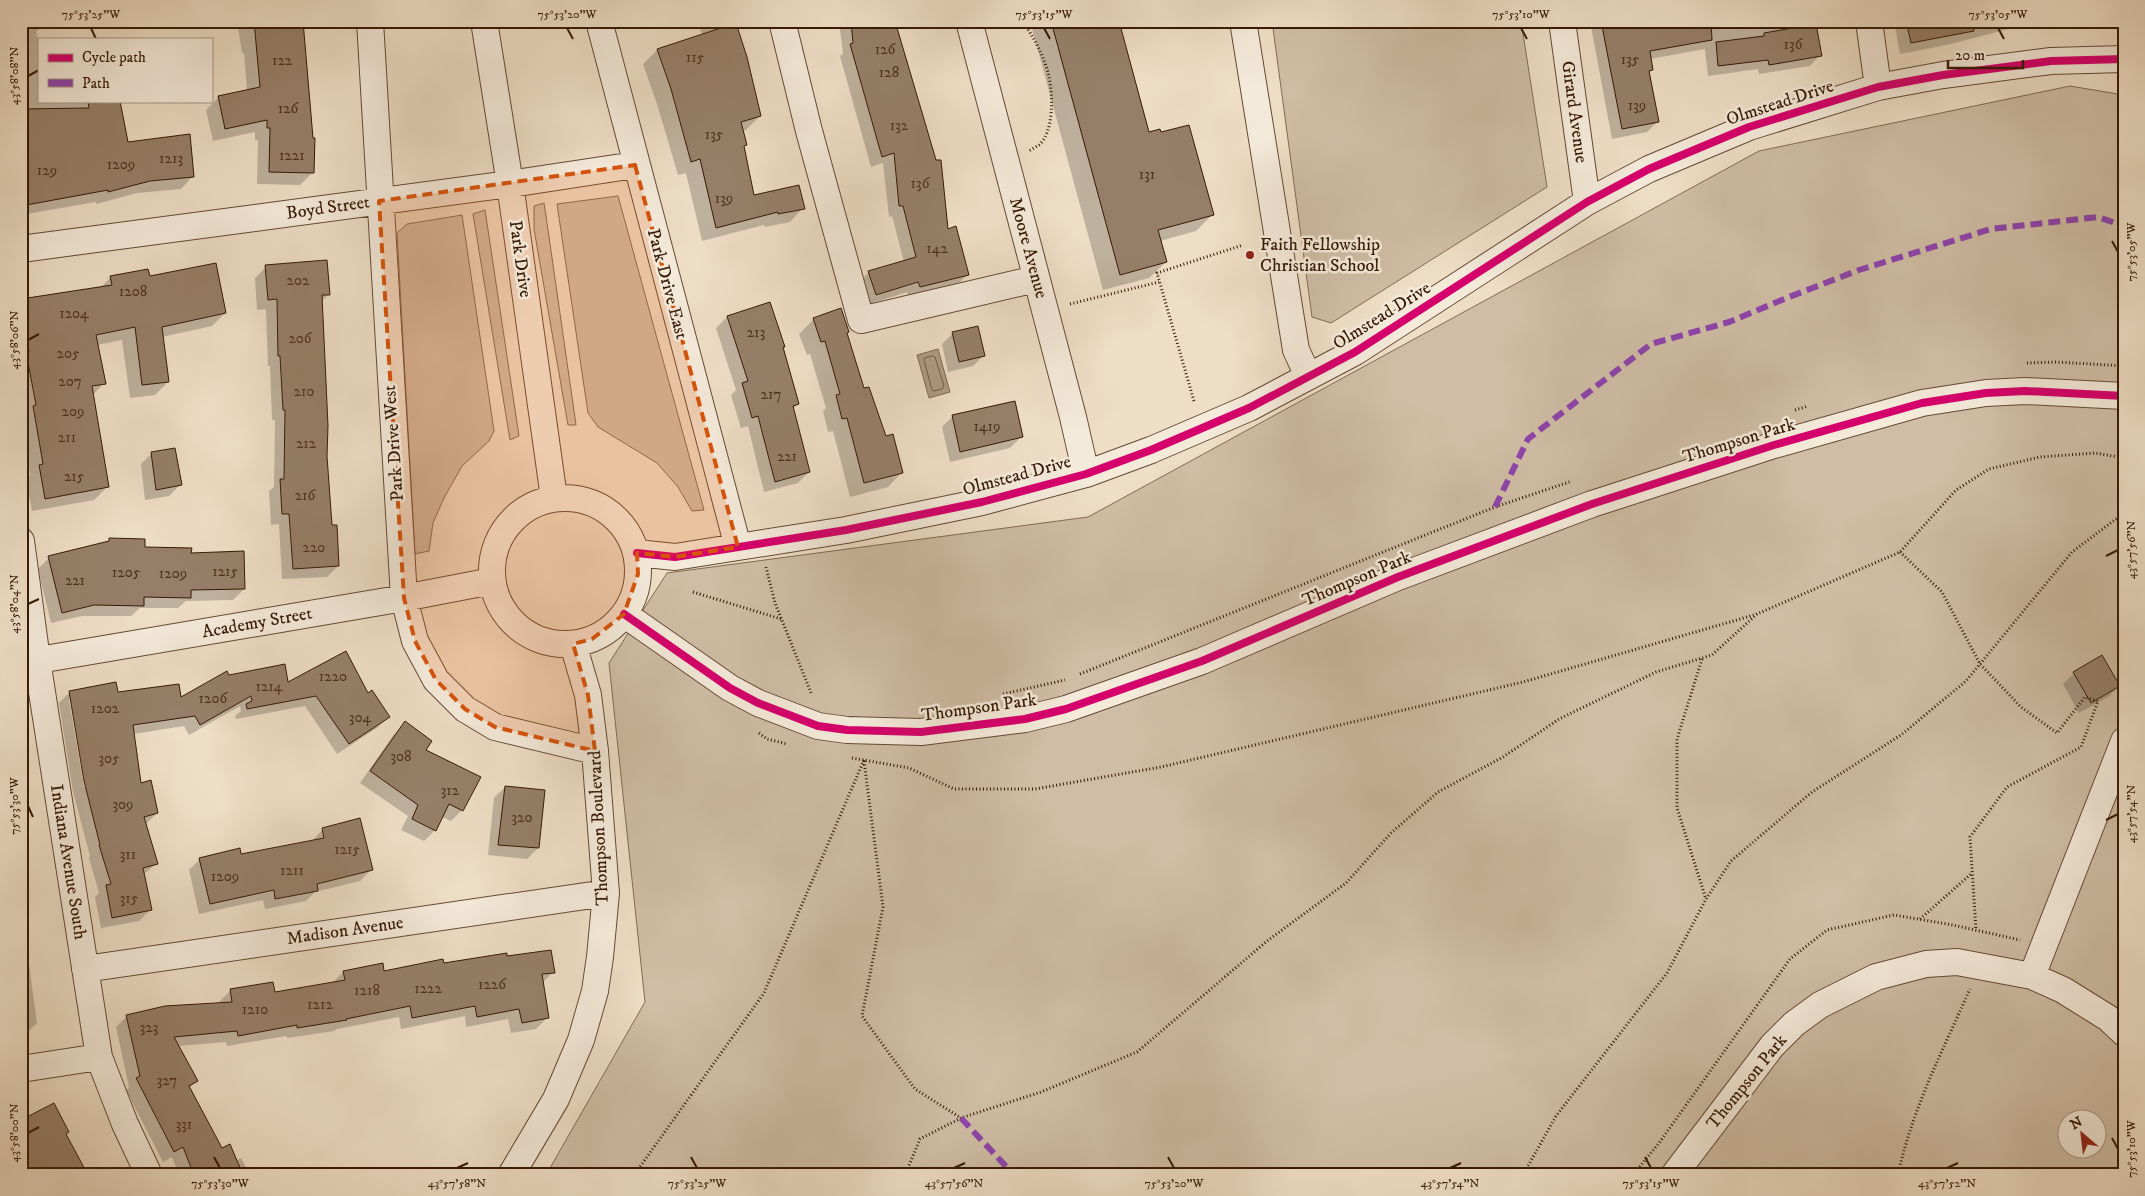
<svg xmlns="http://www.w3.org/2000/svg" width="2145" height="1196" viewBox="0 0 2145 1196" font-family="'IM FELL DW Pica',serif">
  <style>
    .green { fill: #cfbda5; stroke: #826b54; fill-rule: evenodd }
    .water { fill: #af9b84; stroke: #7f6751 }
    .shadow { fill: #0003; fill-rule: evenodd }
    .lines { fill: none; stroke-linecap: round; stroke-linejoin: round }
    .shore { stroke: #725a44; stroke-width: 1 }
    .building { fill: #967f69; stroke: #361904 }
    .minor-casing { stroke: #644a34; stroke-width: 28 }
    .path { stroke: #361904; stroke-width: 3; stroke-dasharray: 1 2.5; stroke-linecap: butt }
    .minor { stroke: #f4eada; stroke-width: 26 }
    .quiet { stroke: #8e44ad; stroke-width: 6; stroke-dasharray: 12 6; stroke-linecap: butt }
    .cycleway-casing { stroke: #f4eada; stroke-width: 11 }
    .cycleway { stroke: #d6006c; stroke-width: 8 }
    .marked { fill: #d6530b; fill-opacity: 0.2; stroke: #d6530b; stroke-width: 4; stroke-dasharray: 10 6; stroke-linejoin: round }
    .ticks { fill: none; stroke: #361904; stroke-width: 2 }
    .poi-dot { fill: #8f2418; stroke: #f4eada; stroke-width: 2 }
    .labels { text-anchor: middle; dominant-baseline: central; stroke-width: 5; stroke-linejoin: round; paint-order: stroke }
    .number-label { font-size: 15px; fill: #4e321d }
    .street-label { font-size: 18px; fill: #361904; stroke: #f4eada }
    .poi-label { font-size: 18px; fill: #361904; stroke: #f4eada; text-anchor: start }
    .neatline { fill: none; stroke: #361904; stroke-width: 2 }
    .ticks-label { font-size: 12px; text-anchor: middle; fill: #361904 }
  </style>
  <rect width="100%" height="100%" fill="#eedec6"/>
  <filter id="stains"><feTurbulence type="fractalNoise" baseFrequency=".004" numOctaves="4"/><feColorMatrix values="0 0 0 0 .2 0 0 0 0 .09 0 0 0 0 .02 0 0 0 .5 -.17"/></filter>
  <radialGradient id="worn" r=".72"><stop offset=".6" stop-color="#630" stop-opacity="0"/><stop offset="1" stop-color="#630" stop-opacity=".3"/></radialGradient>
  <!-- green -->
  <path class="green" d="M1272,21H1521L1547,187L1331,323L1312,317Z
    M2070,86L2124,95V1175H546L645,1002L609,663L667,573L1088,517L1759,151ZM2068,1118H2098V1148H2068Z
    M618,196L704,510L692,511L678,487L657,463L598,427L588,413L557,204Z
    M544,203L546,216L576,425H568L534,229V206Z
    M485,210L519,436L510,440L473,214Z
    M462,215L494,431L489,441L462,466L444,498L433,523L429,551L415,554L397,233L407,224Z"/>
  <!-- water -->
  <path class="water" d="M938,349L950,392L929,398L917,355Z"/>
  <!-- shadow -->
  <path class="shadow" d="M21,21H41L43,25L36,32L39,44V101H118L127,144L193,176L181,189L137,193L96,204V202L21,215Z
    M237,21H302L313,172L300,185L257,184L258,140H255V132L213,141L206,110L219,97L247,91L244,53H242Z
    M698,21H737L735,23L760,116L746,130L742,131L745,145L743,148L753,197L803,208L790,222L765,227L764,225L702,241L686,173L678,175L657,104L643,64L657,50L702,35Z
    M839,21H888L947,230L967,275L956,286L909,297L907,292L866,305L858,283L869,272L904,262L892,216L889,217L883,163L871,167L840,56L843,54Z
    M1030,21H1118L1148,134L1212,215L1196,231L1160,241L1166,262L1149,278L1103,290Z
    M1590,21H1815L1820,55L1810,66L1759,74L1758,69L1708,76L1705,49L1650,59L1652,70L1648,73L1657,122L1647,132L1612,139Z
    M1894,21H2039L1951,44L1900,54Z
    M2083,21H2118L2084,25Z
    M266,267L329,294L321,302L326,456L331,526L338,566L327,577L282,579L279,524L271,525L269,491L274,487L275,420H272L270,366H268L266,309L257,310L255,278Z
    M111,277L149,278L225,313L212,326L162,337L168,382L155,395L130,398L122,340L97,345L104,383L92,396L107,487L94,500L32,511L26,479L30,475L21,424L23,417L21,406V301L99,289Z
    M770,304L798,404L793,409L809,472L798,483L764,492L748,426L741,428L731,395L736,390L716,328L727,317Z
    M814,319L846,334L863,390L902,472L888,487L850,497L833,431L828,432L823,411L826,408L810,354L807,355L799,334Z
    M953,333L984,355L973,366L948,372L942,344Z
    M953,416L1021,437L1010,448L950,462L942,427Z
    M152,453L180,485L169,496L145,500L141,464Z
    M110,539L143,548L190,554L244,589L233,600L186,601L178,608H140L131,616H82L51,623L38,569L49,558L107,543Z
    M2074,673L2119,686L2108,697L2079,713L2063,684Z
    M228,677L367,694L388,717L377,728L337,754L305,706L236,719L235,716L241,711L240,706L189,735L184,726L133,734L140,784L157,813L146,824L157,863L143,875L150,910L139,921L101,928L95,897L99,893L89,858L90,856L73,792L59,703L70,692L117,693L180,699ZM69,699H72L86,787H84Z
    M405,723L462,810L451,821L442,817L435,830L424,841L401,830L408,816L360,783L394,734Z
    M505,787L538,848L527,859L488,855L494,798Z
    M323,829L371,870L360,881L315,892L306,901L265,909L263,900L199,914L189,870L200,859L240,855L312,841Z
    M506,957L553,972L542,983L547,1018L536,1029L511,1033L508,1019L466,1027L465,1016L401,1029L399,1017L337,1029L334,1031L287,1038L286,1036L227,1046L226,1042L178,1046L196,1081L189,1088L222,1150L235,1161L241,1158L250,1175H179L172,1157L163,1162L126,1090L129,1087L116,1027L127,1016L220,1004L219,1002L230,991L274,993L332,983L343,972H383Z
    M29,964L37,1023L26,1034L21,1035V966Z"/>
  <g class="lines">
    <!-- shore -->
    <path class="shore" d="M933,356L935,357L944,386L942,389L934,391L932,390L924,360L925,358Z"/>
  </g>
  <!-- building -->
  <path class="building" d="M254,21H303L313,138H315L314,173L269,172L270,128H267V120L225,129L218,96L260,87Z
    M851,21H895L936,160H941L948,229L956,226L969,275L920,287L918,282L876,295L868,271L916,257L903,206H899L894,153L882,157L850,44L853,43Z
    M1051,21H1119L1149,132L1160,129L1161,132L1189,125L1214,215L1158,230L1167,262L1120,275Z
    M1601,21H1711L1712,40L1650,51L1653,70L1649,71L1659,122L1622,129Z
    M1906,21H1973L1974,31L1911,43Z
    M736,23L747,57L761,116L741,122L747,145L744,146L754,195L799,185L805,209L778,214V212L716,228L700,159L691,162L671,89L657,49Z
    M1816,24L1822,56L1769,65L1768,60L1718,66L1716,42L1764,36V33Z
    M88,101H120L128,142L190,134L194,177L150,181L108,192V190L21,206V109L89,108Z
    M327,260L330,295H322L328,426L327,456L332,525H337L339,566L293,569L289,514H282L280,479H284L285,410H283L280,356H278L277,299L268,300L265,265Z
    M216,263L226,313L162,327L169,382L142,385L135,327L96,335L106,384L92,386L109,487L45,499L39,465L43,464L33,406L36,405L26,352H29L21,299L112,285L110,276L148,269L150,276Z
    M770,302L785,347H783L799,404L793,406L810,472L775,482L758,416L752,418L742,383L748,381L727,316Z
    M841,308L849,332L847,333L864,388L869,387L886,436L893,434L903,473L864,483L847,418L842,419L836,395L840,394L825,341L821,342L813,318Z
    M978,326L985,356L959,362L952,332Z
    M1015,401L1023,437L960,452L952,415Z
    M175,448L182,485L156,490L151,452Z
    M109,538L145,539V547L192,548L191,553L244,551L245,589L191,590V598L144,597V606L94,605L62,613L48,556L109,541Z
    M346,651L368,693L372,690L390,717L349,744L316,696L247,709L246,704L252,701L251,696L200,725L195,716L133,725L141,783L151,780L158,813L144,817L158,864L143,868L152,910L112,918L106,885L111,884L99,845H100L84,781L69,691L116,682L118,692L179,684L181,697L227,671L229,675L285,664L288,682Z
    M2102,655L2120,686L2091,703L2073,672Z
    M405,721L432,741L426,750L481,777L463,811L449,804L436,831L412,819L418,805L370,771Z
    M505,786L545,790L539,848L498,845Z
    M360,818L373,870L317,884L318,891L275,899L274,890L210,904L199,858L240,848L241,854L324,838L322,828Z
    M551,950L555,973L542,974L549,1018L522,1023L519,1009L477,1017L475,1006L412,1018L410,1006L346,1019L347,1020L297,1028V1025L238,1036L237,1031L174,1037L198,1081L189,1086L222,1148L230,1144L243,1175H194L183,1147L174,1152L136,1078L140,1076L126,1015L165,1006L232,1002L230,989L273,982L275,992L345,980L343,971L383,963L384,971L443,959L444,963L507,953V956Z
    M54,1103L69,1132L66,1134L88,1175H21V1120Z"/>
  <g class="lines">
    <!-- minor casing -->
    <g class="minor-casing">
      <path id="minor" d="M370,21L404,598L415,641L436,680L465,709L495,727L595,751
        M484,21L510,184L554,498
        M599,21L738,547
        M782,21L809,131L861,320L1036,279
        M969,21L1073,417L1086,474
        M1243,21L1296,350L1308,376
        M1562,21L1587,202
        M1869,21L1878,87
        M21,249L510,184L635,165
        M492 571a73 73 0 1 1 146 0a73 73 0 1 1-146 0Z
        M21,541L37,660L99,1057L125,1124L149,1175
        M637,553L675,557L846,530L982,502L1086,474L1151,450L1249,408L1355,352L1587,202L1649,169L1749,127L1878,87L1943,75L2051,61L2124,59
        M624,614L730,688L758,703L818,726L847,730L921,732L1025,719L1066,709L1202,661L1398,577L1592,504L1774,445L1922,403L1986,393L2025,391L2124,396
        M21,663L404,598L492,581
        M85,969L606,893
        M2032,976L2124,741
        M21,1069L99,1057
        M511,1175L556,1099L581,1040L595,991L600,957L606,893L595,751L588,695L573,644
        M1674,1175L1772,1046L1794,1024L1820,1005L1876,977L1926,964L1957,962L2032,976L2063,990L2108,1018L2124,1033"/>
    </g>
    <!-- path -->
    <path class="path" d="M1022,21C1033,35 1046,60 1049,77C1053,95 1054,132 1039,145C1036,147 1032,149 1029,151
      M1070,304L1159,282
      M2027,363L2056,362L2124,366
      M1194,401L1157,273L1243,245
      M1795,410L1808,406
      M1900,552L1942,592L1980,664L2021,707L2057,733L2085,697L2098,701L2081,747L2007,787L1970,837L1976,930
      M766,567L775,603L812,695
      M693,592L781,619
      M1702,659L1677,739V808L1706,899
      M1080,674L1495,507L1572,481
      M1003,694L1065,680
      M759,733L767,739L787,744
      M852,758L909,768L954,789H1035L1161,767L1523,682L1754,615
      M864,761L883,907L862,1016L915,1089L961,1118
      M1920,919L1971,874
      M634,1175L764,993L864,760
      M905,1175L920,1139L961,1118L1041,1092L1137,1052L1267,941L1346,883L1391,833L1438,792L1503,757L1559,719L1656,672L1712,655L1757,614L1900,552L1956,490L1989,469L2040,457L2095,453L2124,458
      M1523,1175L1556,1116L1667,973L1706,899L1731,861L1812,792L1901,735L1966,681L2072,552L2124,513
      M1633,1175L1659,1143L1790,959L1827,930L1894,915L1953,925L2020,940
      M1898,1175C1912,1109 1943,1050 1970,989"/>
    <!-- minor -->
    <use href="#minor" class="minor"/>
    <!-- quiet -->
    <path class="quiet" d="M1495,507L1528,439L1651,344L1729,322L1789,297L1859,270L1991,229L2098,217L2124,226
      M961,1118L1014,1175"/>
    <!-- cycleway casing -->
    <g class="cycleway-casing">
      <path id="cycleway" d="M637,553L675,557L846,530L982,502L1086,474L1151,450L1249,408L1355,352L1587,202L1649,169L1749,127L1878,87L1943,75L2051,61L2124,59
        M624,614L730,688L758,703L818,726L847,730L921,732L1025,719L1066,709L1202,661L1398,577L1592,504L1774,445L1922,403L1986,393L2025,391L2124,396"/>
    </g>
    <!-- cycleway -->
    <use href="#cycleway" class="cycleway"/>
  </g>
  <!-- marked area -->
  <path class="marked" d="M635,165L738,547L675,557L637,553L638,574L624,614L592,639L573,644L588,695L595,751L495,727L465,709L436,680L415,641L404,598L379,201Z"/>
  <!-- ticks -->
  <path class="ticks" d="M91,28L96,39M567,28L573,39M1044,28L1050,39M1521,28L1527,39M1998,28L2004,39M28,76L39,70M2112,241L2118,252M28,340L39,334M2106,556L2118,550M28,604L39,599M28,806L33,817M2106,820L2118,814M28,1133L39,1127M2112,1138L2118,1149M214,1157L220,1168M691,1157L697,1168M1168,1157L1174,1168M1645,1157L1651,1168M457,1168L468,1163M954,1168L965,1163M1450,1168L1461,1163M1947,1168L1958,1163"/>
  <!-- markers -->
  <circle class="poi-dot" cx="1250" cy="255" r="5"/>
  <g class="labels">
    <!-- number labels -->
    <g class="number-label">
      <text x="1793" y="44">136</text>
      <text x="885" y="49">126</text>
      <text x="695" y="57">115</text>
      <text x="1630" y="59">135</text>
      <text x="282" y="60">122</text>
      <text x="889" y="72">128</text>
      <text x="1637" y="105">139</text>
      <text x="288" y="108">126</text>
      <text x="899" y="125">132</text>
      <text x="714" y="134">135</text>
      <text x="292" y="155">1221</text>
      <text x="171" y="158">1213</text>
      <text x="121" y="164">1209</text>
      <text x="47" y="170">129</text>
      <text x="1147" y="174">131</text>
      <text x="920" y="183">136</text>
      <text x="724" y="198">139</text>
      <text x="937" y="248">142</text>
      <text x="298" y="280">202</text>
      <text x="133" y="291">1208</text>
      <text x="74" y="313">1204</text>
      <text x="756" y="332">213</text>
      <text x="300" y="338">206</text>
      <text x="68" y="353">205</text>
      <text x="70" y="381">207</text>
      <text x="304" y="391">210</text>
      <text x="771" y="394">217</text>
      <text x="73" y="411">209</text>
      <text x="987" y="426">1419</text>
      <text x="67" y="437">211</text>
      <text x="306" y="443">212</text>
      <text x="787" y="456">221</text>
      <text x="74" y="476">215</text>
      <text x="305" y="495">216</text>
      <text x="314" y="547">220</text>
      <text x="225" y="571">1215</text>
      <text x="126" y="572">1205</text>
      <text x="173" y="573">1209</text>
      <text x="75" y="580">221</text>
      <text x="333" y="676">1220</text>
      <text x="269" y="686">1214</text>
      <text x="213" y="698">1206</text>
      <text x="105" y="708">1202</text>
      <text x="360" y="717">304</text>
      <text x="401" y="756">308</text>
      <text x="109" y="758">305</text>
      <text x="450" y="790">312</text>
      <text x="123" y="804">309</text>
      <text x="522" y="817">320</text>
      <text x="347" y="849">1215</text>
      <text x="128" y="854">311</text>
      <text x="292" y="870">1211</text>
      <text x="225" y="876">1209</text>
      <text x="129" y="898">315</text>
      <text x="492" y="984">1226</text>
      <text x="428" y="988">1222</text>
      <text x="367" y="990">1218</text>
      <text x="320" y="1004">1212</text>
      <text x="255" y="1009">1210</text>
      <text x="149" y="1027">323</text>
      <text x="167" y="1080">327</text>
      <text x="184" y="1124">331</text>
    </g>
    <!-- street labels -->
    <g class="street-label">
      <text transform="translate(1780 103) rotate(-18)">Olmstead Drive</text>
      <text transform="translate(1574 112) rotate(82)">Girard Avenue</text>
      <text transform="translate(328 208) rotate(-8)">Boyd Street</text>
      <text transform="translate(1028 248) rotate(75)">Moore Avenue</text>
      <text transform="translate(520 259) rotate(82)">Park Drive</text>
      <text transform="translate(667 284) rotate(75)">Park Drive East</text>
      <text transform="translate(1382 316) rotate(-32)">Olmstead Drive</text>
      <text transform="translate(1739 441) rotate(-17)">Thompson Park</text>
      <text transform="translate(394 443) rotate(-94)">Park Drive West</text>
      <text transform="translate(1017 476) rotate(-15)">Olmstead Drive</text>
      <text transform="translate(1357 579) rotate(-23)">Thompson Park</text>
      <text transform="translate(257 623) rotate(-10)">Academy Street</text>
      <text transform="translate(979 708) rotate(-8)">Thompson Park</text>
      <text transform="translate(599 828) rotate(-93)">Thompson Boulevard</text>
      <text transform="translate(68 862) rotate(81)">Indiana Avenue South</text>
      <text transform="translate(345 931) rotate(-8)">Madison Avenue</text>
      <text transform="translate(1747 1082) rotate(-51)">Thompson Park</text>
    </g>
    <!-- poi labels -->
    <g class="poi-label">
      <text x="1260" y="245">Faith Fellowship<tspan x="1260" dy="21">Christian School</tspan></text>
    </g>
  </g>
  <!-- margin -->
  <rect width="2145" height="1196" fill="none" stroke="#eedec6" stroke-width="55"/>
  <!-- legend -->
  <rect x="38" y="38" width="175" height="65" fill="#f4eada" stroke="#a89684"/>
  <rect x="48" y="54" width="25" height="8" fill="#d6006c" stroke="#a89684"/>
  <text x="82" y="62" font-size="15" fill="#361904">Cycle path</text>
  <rect x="48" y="79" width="25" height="8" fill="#8e44ad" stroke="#a89684"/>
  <text x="82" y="88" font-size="15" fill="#361904">Path</text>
  <!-- north arrow -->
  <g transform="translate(2082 1134) rotate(332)"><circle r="24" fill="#f4eada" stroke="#a89684"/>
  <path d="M0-4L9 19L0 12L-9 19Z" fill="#8f2418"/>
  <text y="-8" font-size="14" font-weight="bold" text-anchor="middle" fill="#361904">N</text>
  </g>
  <!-- scale -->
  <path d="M1948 60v8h75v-8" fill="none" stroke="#361904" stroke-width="2.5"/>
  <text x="1955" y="60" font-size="15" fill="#361904" stroke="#f4eada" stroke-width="4" paint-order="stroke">20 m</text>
  <rect x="28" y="28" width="2090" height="1140" class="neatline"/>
  <g class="ticks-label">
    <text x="91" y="18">75°53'25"W</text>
    <text x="567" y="18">75°53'20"W</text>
    <text x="1044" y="18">75°53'15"W</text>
    <text x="1521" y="18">75°53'10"W</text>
    <text x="1998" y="18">75°53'05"W</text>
    <text transform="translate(14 76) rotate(-90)" y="4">43°58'08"N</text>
    <text transform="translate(2131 252) rotate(-90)" y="4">75°53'05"W</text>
    <text transform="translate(14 340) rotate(-90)" y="4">43°58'06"N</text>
    <text transform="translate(2131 550) rotate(-90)" y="4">43°57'56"N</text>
    <text transform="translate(14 604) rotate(-90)" y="4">43°58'04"N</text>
    <text transform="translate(14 806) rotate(-90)" y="4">75°53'30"W</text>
    <text transform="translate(2131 814) rotate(-90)" y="4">43°57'54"N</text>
    <text transform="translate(14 1133) rotate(-90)" y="4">43°58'00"N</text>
    <text transform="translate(2131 1149) rotate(-90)" y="4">75°53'10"W</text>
    <text x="220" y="1187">75°53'30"W</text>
    <text x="457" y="1187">43°57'58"N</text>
    <text x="697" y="1187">75°53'25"W</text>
    <text x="954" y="1187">43°57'56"N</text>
    <text x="1174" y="1187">75°53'20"W</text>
    <text x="1450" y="1187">43°57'54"N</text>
    <text x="1651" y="1187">75°53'15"W</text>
    <text x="1947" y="1187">43°57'52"N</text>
  </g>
  <rect width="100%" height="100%" filter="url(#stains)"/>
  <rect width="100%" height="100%" fill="url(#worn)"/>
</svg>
